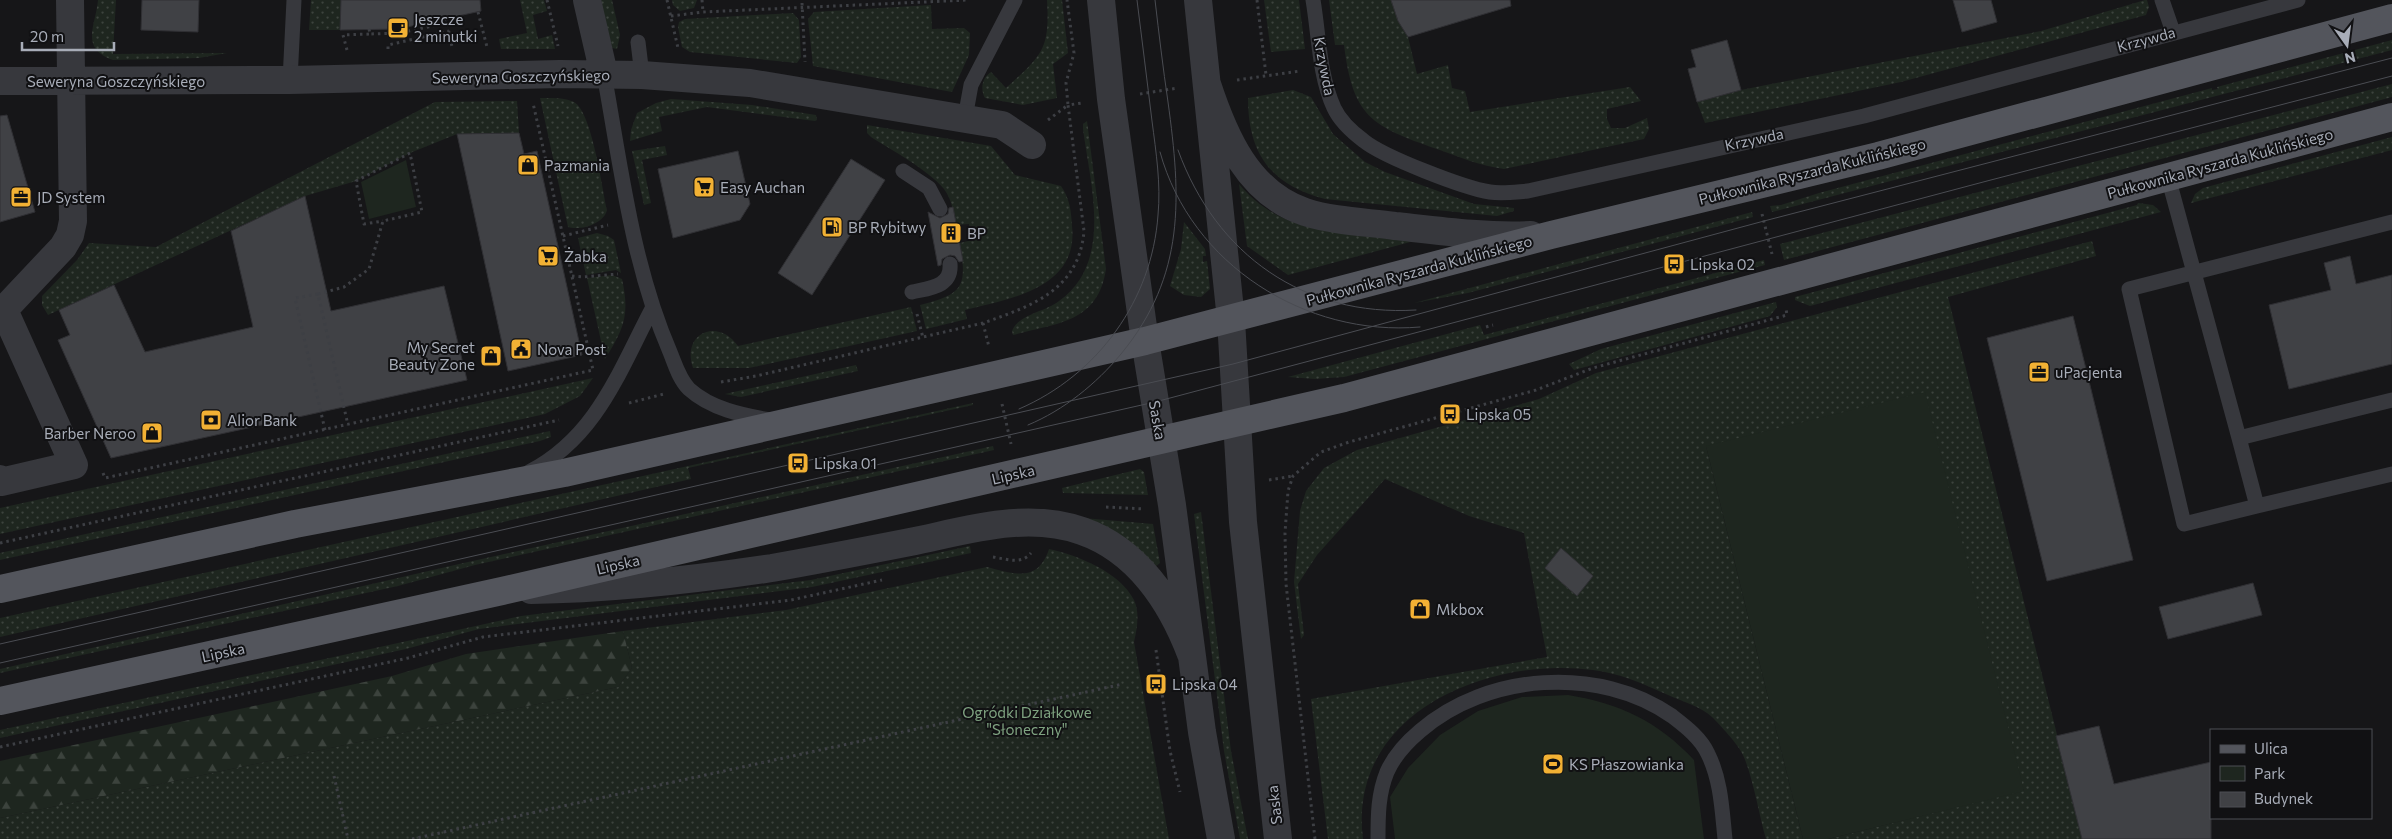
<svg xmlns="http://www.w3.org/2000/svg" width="2392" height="839" viewBox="0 0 2392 839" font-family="Commissioner,sans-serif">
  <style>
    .grass { fill: url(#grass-dots) }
    .forest { fill: url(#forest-firs) }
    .park { fill: #1e261f }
    .building { fill: #404145; stroke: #303034 }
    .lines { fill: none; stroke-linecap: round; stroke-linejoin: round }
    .path { stroke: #3d3f44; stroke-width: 3; stroke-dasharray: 2.5 4; stroke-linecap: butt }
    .service { stroke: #37383d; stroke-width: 15 }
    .minor { stroke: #37383d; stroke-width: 28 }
    .tertiary { stroke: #37383d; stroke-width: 28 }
    .primary { stroke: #53555c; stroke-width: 28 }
    .tram { stroke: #4a4c52; stroke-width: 1 }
    .labels { text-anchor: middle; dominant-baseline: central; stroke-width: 4; stroke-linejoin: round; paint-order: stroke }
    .poi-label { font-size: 15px; fill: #a8adb8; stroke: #111113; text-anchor: start }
    .street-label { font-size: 15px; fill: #a8adb8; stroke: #111113 }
    .park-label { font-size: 15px; fill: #7fa381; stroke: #111113 }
  </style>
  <defs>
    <pattern id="grass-dots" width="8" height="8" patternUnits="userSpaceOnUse" patternTransform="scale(1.25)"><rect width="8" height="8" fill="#1e261f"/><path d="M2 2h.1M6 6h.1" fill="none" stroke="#3c433d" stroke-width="1.8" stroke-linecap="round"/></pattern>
    <pattern id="forest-firs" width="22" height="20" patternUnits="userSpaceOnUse" patternTransform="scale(1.25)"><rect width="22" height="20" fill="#1e261f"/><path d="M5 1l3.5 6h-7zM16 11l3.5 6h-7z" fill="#3c433d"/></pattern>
  </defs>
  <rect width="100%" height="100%" fill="#161618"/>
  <!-- grass -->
  <path class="grass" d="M98,0H116L113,54L227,53L199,58L113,60C79,48 96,25 98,0Z
    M311,0H341L340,30H309Z
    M520,0H544L547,11L533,15L538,39L552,35L555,49H501L499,39L527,33Z
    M600,0H612L620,35L617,49L612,48Z
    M672,0H697L694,8L680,11L673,5Z
    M1047,0H1062L1068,53L1053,64L1057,98L1023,105L985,98C980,89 982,78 991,72L1006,88C1042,55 1050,50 1047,0Z
    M1264,0H1299L1305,49L1271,52Z
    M1329,0H1391L1398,21L1408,37L1417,74L1448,65L1452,88L1465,91L1470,112L1630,87L1641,101L1607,109V119L1611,128H1625L1647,118L1649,129L1644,139L1504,169C1481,166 1459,157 1437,149C1371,126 1353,117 1344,45H1335Z
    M2145,0H2147L2149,7L2146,15L1901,82L1705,123L1697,102L1741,90L2041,31Z
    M931,5L932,29L964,28L970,33L969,55L952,92L813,66L808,19L814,12Z
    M793,13L799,20L801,57L797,63L690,52L682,47L678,27L679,22L685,19Z
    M2392,40V50L1772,212L1770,206L1781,205L1819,193L2212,88V90L2218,89L2217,87Z
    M2392,84V97L1784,260L1780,244Z
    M1293,90L1311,97L1333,134L1365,162L1385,172L1474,204L1514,208V211L1497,216L1325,199C1271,185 1248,154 1248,98Z
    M540,98C551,98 564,97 574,102C592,112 602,188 607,210C604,224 580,231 568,227Z
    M671,99L752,105L816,115L817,120L815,121L707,107L659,117L662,131L630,141L631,130L637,113L656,103Z
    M517,101L519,133L457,134L410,153L356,181L305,196L48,315L42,305V296L77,260L89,243L156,247L435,102Z
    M1087,121L1106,269C1098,323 1057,323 1013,335L1012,331C1019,314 1045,312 1059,301C1114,262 1090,184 1083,129V124Z
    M867,125L991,146L1015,175L1061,186C1070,199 1071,211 1072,226C1079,288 1010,299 965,310L967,319L926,329L920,305C964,294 967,287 960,243L972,240L969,224L956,225C954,213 952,200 944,189C927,169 893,151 871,137L867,133Z
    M2392,137V150L2191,203L2195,194L2203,188Z
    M665,146L667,155L642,160L651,203L644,205L632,151Z
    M1239,184C1284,238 1348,232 1413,239L1414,241L1288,275L1247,246Z
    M2138,203L2153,205L2161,212L1810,306L1795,300V297L2137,205Z
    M1752,212L1753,217L1468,293L1414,303Z
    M1184,222L1205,249L1206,256H1203V262L1207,261L1210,289L1201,297L1184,295L1170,286L1181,249Z
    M597,233L608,236L614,240L621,273L616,270L586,275L578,238Z
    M2092,241L2096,256L1948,297L2083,839H1828L2024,790L1706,446L1803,839H1766C1759,815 1753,777 1743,755C1738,744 1720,725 1712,717C1702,707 1681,701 1668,695C1644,684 1619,673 1593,670C1488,656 1347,713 1363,839H1328L1311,699L1547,657L1524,533L1469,516L1385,479L1317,555L1298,584L1304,635L1301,639L1294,582L1300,511L1306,491L1324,468L1357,450L1539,399L1596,373Z
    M1764,260L1765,265L1344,377L1315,379L1288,377L1480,325L1484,335Z
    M612,275L622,279C630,315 624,329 605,359L587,278Z
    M1776,302L1777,307L1770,316L1574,370L1569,364L1601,349Z
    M911,307L917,331L749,368H693C681,333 718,317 738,346Z
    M856,365L858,371L741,397L725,394Z
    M593,378L580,396L545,414L0,534V508Z
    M973,403V405L688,468L691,479L0,637V618Z
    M550,431L551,437L540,441L0,560V553Z
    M993,446L994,450L475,565L398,586L0,673V669L459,564Z
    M1140,469L1144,472L1148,495L1063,493L1062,488Z
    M1201,512L1231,751L1248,839H1240L1224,751L1194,514Z
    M1083,518L1153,524L1160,563L1155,567Z
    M970,546L971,553L812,587L479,629L406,649L0,738V730L521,616L811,580Z
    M1049,549C1077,555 1120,572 1134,600C1140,613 1137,629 1134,642L1169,839H0V818L618,687L632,668L623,631L786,610L987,567C1014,574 1038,583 1049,549Z"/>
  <!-- forest -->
  <path class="forest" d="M623,631L632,668L618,687L0,818V761L392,676L466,654Z"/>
  <!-- park -->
  <path class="park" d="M406,160L416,207L369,219L361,182Z
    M1925,392L2024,791L1828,839H1803L1706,446Z
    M1568,695C1619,703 1659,722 1694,760L1704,839H1395L1390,797L1408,768L1440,735L1478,711L1522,697Z"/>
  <!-- building -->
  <path class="building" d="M142,0H199L198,32L141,30Z
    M341,0H480L481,11L398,29L340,30Z
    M1391,0H1510L1511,6L1408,37L1398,21Z
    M1953,0H1991L1997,22L1962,32Z
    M1727,40L1741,90L1697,102L1688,69L1696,67L1691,50Z
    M7,115L35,212L0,222V116Z
    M519,133L524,154L537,151L582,355L508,371L457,134Z
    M738,151L750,204L740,220L673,238L658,169Z
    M851,159L885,180L812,295L778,273Z
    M305,196L331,311L444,286L467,380L111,458L58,340L70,335L59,310L114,285L145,352L253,327L231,231Z
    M953,207L963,261L959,262L955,256L950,255L942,259L941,265L938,266L928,212L940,218L948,214L949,208Z
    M2350,256L2356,284L2392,275V364L2289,389L2269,305L2331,290L2324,263Z
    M2073,316L2133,560L2047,581L1987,338Z
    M1561,548L1593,576L1577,596L1545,568Z
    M2253,583L2262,615L2168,639L2159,607Z
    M2099,726L2114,784L2211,762V839H2082L2056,736Z"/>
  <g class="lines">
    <!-- path -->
    <path class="path" d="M547,0L558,46
      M667,0L678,48
      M702,0L703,12
      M1257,0L1266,75
      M802,3L805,62
      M478,12L487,47
      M671,16L703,12L968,0
      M446,18L452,47
      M369,29L370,34L399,33
      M398,29L399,33L447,23
      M388,49V45L449,31
      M347,50L343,35L370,34
      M1237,80L1300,71
      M1140,94L1178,88
      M1048,120L1068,105L1066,83L1074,53L1067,0
      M1762,214L1772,254
      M563,236L608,225
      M572,276L583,277L618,274
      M318,294L344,287L369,269L383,221L422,212L410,153L356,181L364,224L383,221
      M917,314L923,338
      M983,323L989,347
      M1486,327L1493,325
      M721,382L756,376L983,323C1032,306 1079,290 1084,231L1068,105L1082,103
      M629,403L664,394
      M1002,404L1011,444
      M325,430L295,298L318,294L348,425
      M103,473L105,478L593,370L533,103
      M1269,480L1293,476
      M1106,507L1144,509
      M0,543L559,420
      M993,557C1007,559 1021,565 1031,553
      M1156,650L1170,751L1180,792
      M0,747L408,658L483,637L791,600L882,580
      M334,776L348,839
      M412,839L1123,684
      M1315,839L1286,584L1285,533L1288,491L1293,476L1321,452L1349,442L1536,390L1593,368L1787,315L1786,309"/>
    <!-- service -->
    <path class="service" d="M1313,0C1319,35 1319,75 1334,108C1340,121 1352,132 1364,141C1384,157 1464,188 1490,192C1502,194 1515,192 1528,191L1864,116L2298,0
      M2162,0L2173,32
      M638,42L642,75
      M604,74C621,167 632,264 670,352C675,364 679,379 689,389C711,409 742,415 770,420
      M290,80L294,0
      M965,118L971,85L1015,0
      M903,171L929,188L940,209
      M2168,177L2239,438L2392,400
      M912,292C929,288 952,287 950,264
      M2239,438L2257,506L2392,474
      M529,472C597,437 619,371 653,307
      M2257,506L2184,524L2129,289L2392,222
      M1378,839C1378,816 1378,794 1387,772C1394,756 1407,742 1420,731C1487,673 1599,665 1672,716C1685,726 1701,738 1708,754C1721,780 1722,810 1725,839"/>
    <!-- minor -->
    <path class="minor" d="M587,0L604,74
      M1101,0L1111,99L1145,341
      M1198,0L1231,320
      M0,81L290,80L560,74L642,75L750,83L1002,125L1032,145
      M1207,84C1224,136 1248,193 1305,212C1333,221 1365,222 1395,226C1441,231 1485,237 1531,235
      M0,314L63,247L70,235L73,221L70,0
      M0,479L1,482L74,465L4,310"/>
    <!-- tertiary -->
    <path class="tertiary" d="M1231,320L1243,522L1278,839
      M1145,341L1172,505L1202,732L1221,839
      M531,590C612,589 692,580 772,568C818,560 864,551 910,542C965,531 1026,511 1082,531C1137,550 1171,601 1191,654"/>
    <!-- primary -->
    <path class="primary" d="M0,589L295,524L564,473L1145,341L1551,235L1878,156L2392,18
      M0,701L502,591L1344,398L2392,117"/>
    <!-- tram -->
    <path class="tram" d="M1178,150C1216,255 1304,317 1416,310
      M1160,152C1191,265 1306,337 1420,327
      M1019,409C1098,375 1152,300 1158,215C1161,184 1156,152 1152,121C1147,80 1142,40 1137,0
      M1028,425C1064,410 1096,384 1121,354C1186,275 1181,197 1168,102C1163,68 1159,34 1155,0
      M0,644L1233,364L1764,221L2392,58
      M0,663L1155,402L1987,181L2392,76"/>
  </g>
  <!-- icons -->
  <defs>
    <g id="cafe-square" transform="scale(1.125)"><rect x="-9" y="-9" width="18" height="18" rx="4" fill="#f2b134" stroke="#111113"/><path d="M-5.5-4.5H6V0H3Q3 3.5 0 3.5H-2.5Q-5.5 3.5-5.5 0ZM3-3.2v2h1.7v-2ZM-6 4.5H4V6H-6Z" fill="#111"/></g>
    <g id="shop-square" transform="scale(1.125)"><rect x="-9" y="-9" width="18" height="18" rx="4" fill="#f2b134" stroke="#111113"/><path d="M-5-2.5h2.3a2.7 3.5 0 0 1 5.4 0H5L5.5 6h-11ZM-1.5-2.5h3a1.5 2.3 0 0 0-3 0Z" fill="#111"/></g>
    <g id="supermarket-square" transform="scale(1.125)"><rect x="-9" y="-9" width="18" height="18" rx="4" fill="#f2b134" stroke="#111113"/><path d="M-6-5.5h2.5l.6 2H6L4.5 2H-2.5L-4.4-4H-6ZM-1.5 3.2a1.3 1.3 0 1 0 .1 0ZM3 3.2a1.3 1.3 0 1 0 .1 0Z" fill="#111"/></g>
    <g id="office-square" transform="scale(1.125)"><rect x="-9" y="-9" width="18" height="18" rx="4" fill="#f2b134" stroke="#111113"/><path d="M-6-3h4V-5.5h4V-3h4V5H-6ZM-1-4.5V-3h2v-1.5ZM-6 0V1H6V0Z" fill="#111"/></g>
    <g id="fuel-square" transform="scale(1.125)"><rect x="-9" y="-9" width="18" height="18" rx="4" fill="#f2b134" stroke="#111113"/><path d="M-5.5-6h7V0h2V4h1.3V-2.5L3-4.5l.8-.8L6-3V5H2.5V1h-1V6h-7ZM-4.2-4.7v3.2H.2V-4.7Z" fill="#111"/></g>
    <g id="building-square" transform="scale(1.125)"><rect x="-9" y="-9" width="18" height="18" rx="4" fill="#f2b134" stroke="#111113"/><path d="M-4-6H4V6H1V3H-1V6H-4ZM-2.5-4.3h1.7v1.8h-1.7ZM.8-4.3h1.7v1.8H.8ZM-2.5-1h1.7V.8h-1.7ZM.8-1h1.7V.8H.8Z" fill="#111"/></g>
    <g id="bus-square" transform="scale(1.125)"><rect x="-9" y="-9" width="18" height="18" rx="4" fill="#f2b134" stroke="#111113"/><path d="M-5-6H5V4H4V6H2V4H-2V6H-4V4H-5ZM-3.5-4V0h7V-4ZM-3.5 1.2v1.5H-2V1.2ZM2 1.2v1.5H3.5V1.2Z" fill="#111"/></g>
    <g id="civic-square" transform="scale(1.125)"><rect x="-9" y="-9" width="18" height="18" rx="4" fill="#f2b134" stroke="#111113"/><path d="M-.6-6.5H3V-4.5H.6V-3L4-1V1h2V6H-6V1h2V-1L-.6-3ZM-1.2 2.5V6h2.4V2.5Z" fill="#111"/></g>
    <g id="bank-square" transform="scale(1.125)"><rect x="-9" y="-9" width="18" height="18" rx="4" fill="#f2b134" stroke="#111113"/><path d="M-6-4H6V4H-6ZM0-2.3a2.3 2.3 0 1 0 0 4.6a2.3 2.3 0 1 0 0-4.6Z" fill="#111"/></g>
    <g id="stadium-square" transform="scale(1.125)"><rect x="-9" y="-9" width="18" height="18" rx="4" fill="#f2b134" stroke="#111113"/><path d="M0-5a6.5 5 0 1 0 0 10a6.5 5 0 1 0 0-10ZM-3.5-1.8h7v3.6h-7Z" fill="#111"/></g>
  </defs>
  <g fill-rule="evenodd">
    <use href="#cafe-square" x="398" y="28"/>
    <use href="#shop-square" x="528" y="165"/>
    <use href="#supermarket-square" x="704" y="187"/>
    <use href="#office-square" x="21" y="197"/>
    <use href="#fuel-square" x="832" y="227"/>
    <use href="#building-square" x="951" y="233"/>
    <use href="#supermarket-square" x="548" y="256"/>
    <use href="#bus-square" x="1674" y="264"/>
    <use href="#civic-square" x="521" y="349"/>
    <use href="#shop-square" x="491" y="356"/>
    <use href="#office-square" x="2039" y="372"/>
    <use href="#bus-square" x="1450" y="414"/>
    <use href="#bank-square" x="211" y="420"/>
    <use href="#shop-square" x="152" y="433"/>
    <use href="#bus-square" x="798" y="463"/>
    <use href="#shop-square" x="1420" y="609"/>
    <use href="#bus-square" x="1156" y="684"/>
    <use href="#stadium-square" x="1553" y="764"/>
  </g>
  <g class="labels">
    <!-- poi labels -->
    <g class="poi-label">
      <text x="414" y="19">Jeszcze<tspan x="414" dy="17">2 minutki</tspan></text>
      <text x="544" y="165">Pazmania</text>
      <text x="720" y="187">Easy Auchan</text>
      <text x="37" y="197">JD System</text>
      <text x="848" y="227">BP Rybitwy</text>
      <text x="967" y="233">BP</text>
      <text x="564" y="256">Żabka</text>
      <text x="1690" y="264">Lipska 02</text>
      <text x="475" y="347" text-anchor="end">My Secret<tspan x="475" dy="17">Beauty Zone</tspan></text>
      <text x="537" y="349">Nova Post</text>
      <text x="2055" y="372">uPacjenta</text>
      <text x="1466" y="414">Lipska 05</text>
      <text x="227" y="420">Alior Bank</text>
      <text x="136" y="433" text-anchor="end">Barber Neroo</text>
      <text x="814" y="463">Lipska 01</text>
      <text x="1436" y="609">Mkbox</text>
      <text x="1172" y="684">Lipska 04</text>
      <text x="1569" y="764">KS Płaszowianka</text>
    </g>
    <!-- street labels -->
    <g class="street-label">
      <text transform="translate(2146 39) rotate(-15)">Krzywda</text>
      <text transform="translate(1325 66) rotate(79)">Krzywda</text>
      <text transform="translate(521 76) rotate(-1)">Seweryna Goszczyńskiego</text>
      <text x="116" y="81">Seweryna Goszczyńskiego</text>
      <text transform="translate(1754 139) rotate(-12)">Krzywda</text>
      <text transform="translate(2220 163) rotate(-15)">Pułkownika Ryszarda Kuklińskiego</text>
      <text transform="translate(1812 171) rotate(-14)">Pułkownika Ryszarda Kuklińskiego</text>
      <text transform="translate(1419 270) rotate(-15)">Pułkownika Ryszarda Kuklińskiego</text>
      <text transform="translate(1158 420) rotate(80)">Saska</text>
      <text transform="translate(1013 474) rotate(-13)">Lipska</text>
      <text transform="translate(618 564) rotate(-13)">Lipska</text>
      <text transform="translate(223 652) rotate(-12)">Lipska</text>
      <text transform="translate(1274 805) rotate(-97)">Saska</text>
    </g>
    <!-- park labels -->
    <g class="park-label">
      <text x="1027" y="712">Ogródki Działkowe<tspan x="1027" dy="17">"Słoneczny"</tspan></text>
    </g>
  </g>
  <!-- legend -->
  <rect x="2210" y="729" width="162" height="90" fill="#111113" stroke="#4d4f55"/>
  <rect x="2220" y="745" width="25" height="8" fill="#53555c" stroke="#4d4f55"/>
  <text x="2254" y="754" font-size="15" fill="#a8adb8">Ulica</text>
  <rect x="2220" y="766" width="25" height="15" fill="#1e261f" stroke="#4d4f55"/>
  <text x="2254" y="779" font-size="15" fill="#a8adb8">Park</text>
  <rect x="2220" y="792" width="25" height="15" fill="#404145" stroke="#4d4f55"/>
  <text x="2254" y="804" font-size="15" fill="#a8adb8">Budynek</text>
  <!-- north arrow -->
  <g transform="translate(2347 45) rotate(166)" stroke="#111113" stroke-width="4" paint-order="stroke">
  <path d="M0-4L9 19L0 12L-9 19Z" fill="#a8adb8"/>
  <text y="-8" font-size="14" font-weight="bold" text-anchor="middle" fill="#a8adb8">N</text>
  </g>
  <!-- scale -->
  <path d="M22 42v8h92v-8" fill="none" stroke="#a8adb8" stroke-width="2.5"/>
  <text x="30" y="42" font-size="15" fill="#a8adb8" stroke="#111113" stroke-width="4" paint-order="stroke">20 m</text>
</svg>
